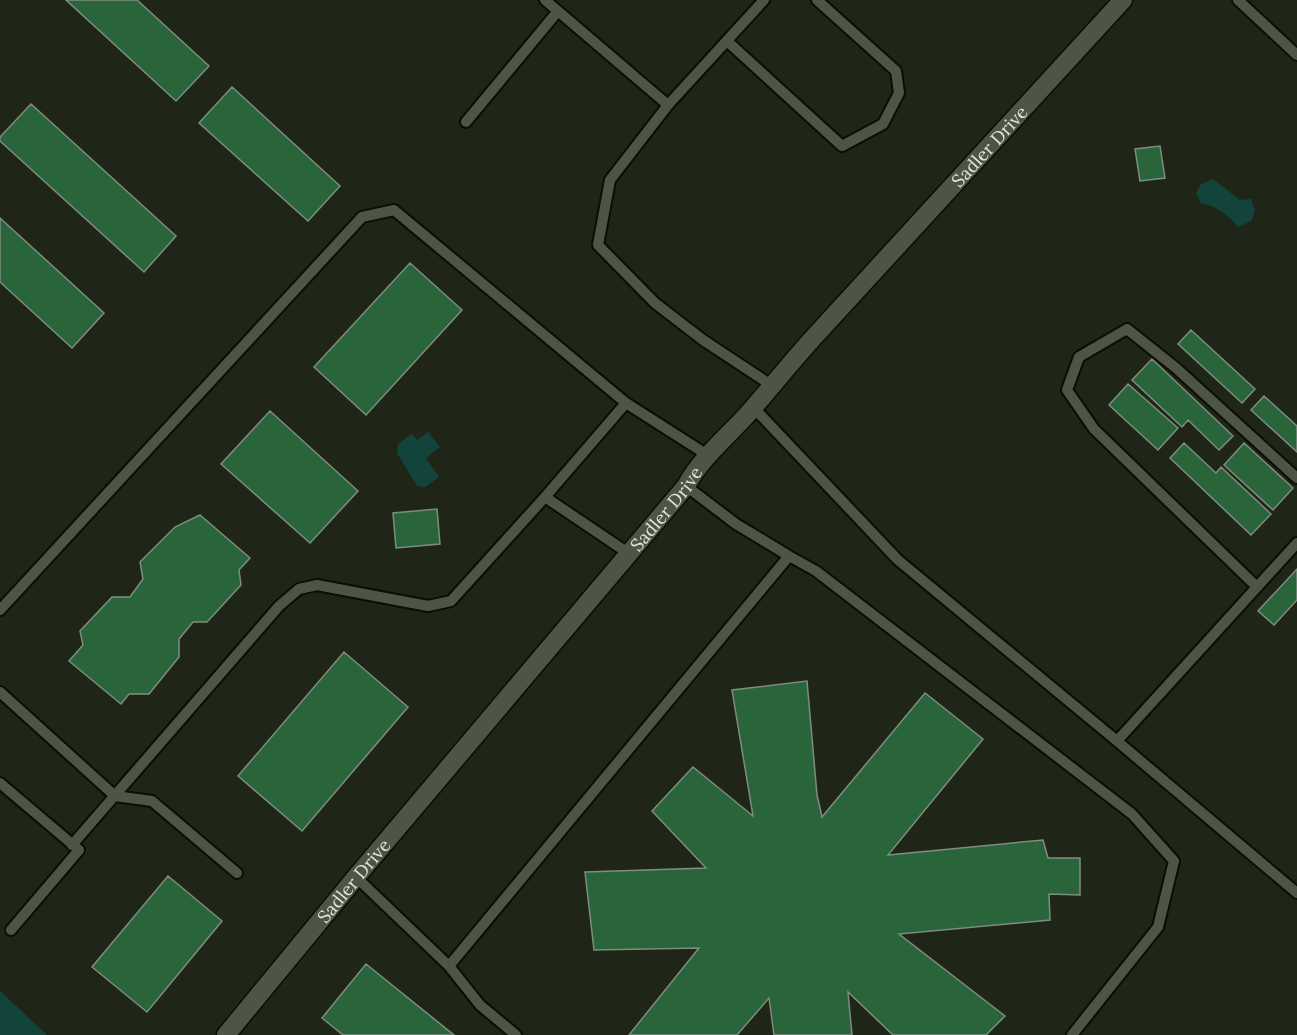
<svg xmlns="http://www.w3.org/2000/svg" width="1297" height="1035" viewBox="0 0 1297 1035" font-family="Lora,serif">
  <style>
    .water { fill: #13443b }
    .building { fill: #2a643b; stroke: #7d8d80; stroke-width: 1.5 }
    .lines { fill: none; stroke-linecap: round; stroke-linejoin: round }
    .lane-casing { stroke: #0a0e03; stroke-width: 14 }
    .street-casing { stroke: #0a0e03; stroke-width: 21 }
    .lane { stroke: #4f5544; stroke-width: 10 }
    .street { stroke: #4f5544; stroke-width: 18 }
    .labels { text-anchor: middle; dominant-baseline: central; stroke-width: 4.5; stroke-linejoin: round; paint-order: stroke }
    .street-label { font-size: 18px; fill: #e1e5db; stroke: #171c0e }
  </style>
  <rect width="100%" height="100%" fill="#202617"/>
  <!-- water -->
  <path class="water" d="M1213,179L1240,200L1251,199L1255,211L1251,221L1238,227C1228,215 1217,206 1201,203L1196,193L1201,184Z
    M428,432L440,447L426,458L439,477L425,487L417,486L397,453L398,444L412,434L417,440Z
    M0,991L47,1035H0Z"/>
  <!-- building -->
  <path class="building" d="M66,0H137L209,66L176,101Z
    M232,87L340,186L308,221L199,123Z
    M31,104L176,236L144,272L0,141V137Z
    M1160,146L1165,178L1140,181L1135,149Z
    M0,218L104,313L72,348L0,282Z
    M410,263L462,310L366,415L314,367Z
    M1191,330L1255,389L1242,403L1178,344Z
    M1152,359L1233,436L1219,450L1188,420L1182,427L1132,380Z
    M1128,384L1178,428L1158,450L1109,405Z
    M1264,396L1297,426V452L1251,410Z
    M270,411L358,491L310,543L221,464Z
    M1184,443L1216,473L1221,467L1271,514L1251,535L1170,458Z
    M1244,443L1293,488L1273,510L1224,465Z
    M437,509L440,544L396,548L393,513Z
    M200,515L250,558L239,570L241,585L207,622H193L179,639V657L149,694H129L121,704L69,661L83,645L80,631L112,597H130L143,579L140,562L175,527Z
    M1297,569V600L1274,625L1258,611Z
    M344,652L408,707L302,831L238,776Z
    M807,681L817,795L822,817L925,693L983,739L888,855L1043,840L1048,858H1080V895L1049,894L1050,920L899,934L1005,1016L986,1035H893L848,992L852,1035H774L769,998L737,1035H629L699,948L594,950L585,872L706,868L652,811L693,767L753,816L732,690Z
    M168,876L222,921L147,1012L92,967Z
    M366,964L454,1035H343L322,1018Z"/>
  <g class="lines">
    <!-- lane casing -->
    <g class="lane-casing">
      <path id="lane" d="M545,0L668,105L764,0
        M1238,0L1297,55
        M727,41L842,146L883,124L899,93L896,71L817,0
        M668,105L610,180L598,245L655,303L703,340L771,385
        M466,122L558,11
        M754,408L898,560L1117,741L1297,893
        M545,497L626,403
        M789,556L816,571L1132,814L1174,861L1158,927L1072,1035
        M1257,587L1094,429L1067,390L1079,357L1127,329L1176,368L1297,478
        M0,610L362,217L394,210L626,403L709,456
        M0,692L115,796L152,801L237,873
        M1117,741L1297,543
        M0,783L79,850L11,930
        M72,845L279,606L299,589L317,585L428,606L451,601L545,497L628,553
        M356,877L449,966L789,556L736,524L686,486
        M449,966L480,1005L516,1035"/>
    </g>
    <!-- street casing -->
    <g class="street-casing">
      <g id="street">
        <path id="s1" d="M226,1035L356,877L686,486C702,456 731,434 753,408C774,384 793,360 814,337L1123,0"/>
      </g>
    </g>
    <!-- lane -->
    <use href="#lane" class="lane"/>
    <!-- street -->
    <use href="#street" class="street"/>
  </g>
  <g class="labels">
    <!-- street labels -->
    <g class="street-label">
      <text stroke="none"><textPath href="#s1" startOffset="1172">Sadler Drive</textPath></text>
      <text stroke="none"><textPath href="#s1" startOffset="686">Sadler Drive</textPath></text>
      <text stroke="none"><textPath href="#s1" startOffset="200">Sadler Drive</textPath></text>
    </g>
  </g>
</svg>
